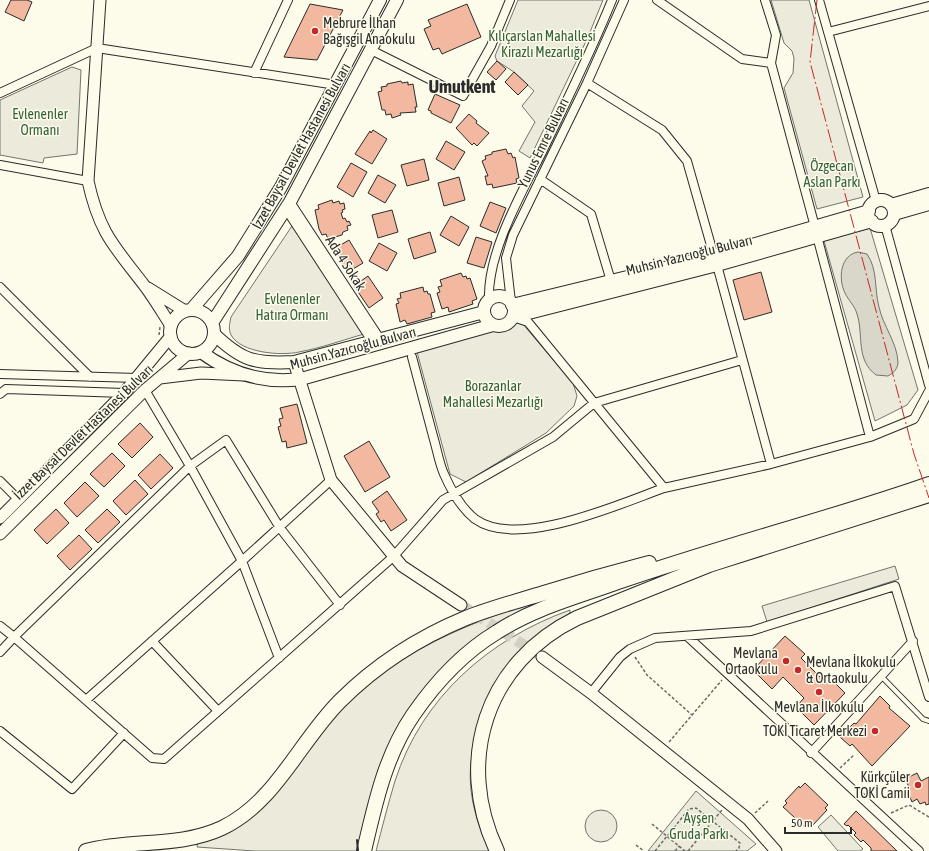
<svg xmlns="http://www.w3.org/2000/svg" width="929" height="851" viewBox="0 0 929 851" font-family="'Asap Condensed',sans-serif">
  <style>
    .green { fill: #ecebdb; stroke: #74746e }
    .parking { fill: #eceadb; stroke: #74746e }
    .water { fill: #d8d7c9; stroke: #74746e }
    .building { fill: #f2b8a0; stroke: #2b2b2b }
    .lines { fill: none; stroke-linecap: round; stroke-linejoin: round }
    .secondary-tunnel { stroke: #d3d1c4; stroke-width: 11; stroke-dasharray: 11 5.5; stroke-linecap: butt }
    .lane-casing { stroke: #2b2b2b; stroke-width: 6 }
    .street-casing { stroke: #2b2b2b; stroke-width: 10 }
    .secondary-casing { stroke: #2b2b2b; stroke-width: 13 }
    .primary-casing { stroke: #2b2b2b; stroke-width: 14 }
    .highway-casing { stroke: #2b2b2b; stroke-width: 16 }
    .path { stroke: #6a6964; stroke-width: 1.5; stroke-dasharray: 3 2; stroke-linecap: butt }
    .lane { stroke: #fdfbea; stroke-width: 4 }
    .street { stroke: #fdfbea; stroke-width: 8 }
    .secondary { stroke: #fdfbea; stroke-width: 11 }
    .primary { stroke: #fdfbea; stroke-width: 12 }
    .highway { stroke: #fdfbea; stroke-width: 14 }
    .wall { stroke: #2b2b2b; stroke-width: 2 }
    .power { stroke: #c62828; stroke-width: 1; stroke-dasharray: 14 3 2 3; stroke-linecap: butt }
    .poi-dot { fill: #c62828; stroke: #fdfbea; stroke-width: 1.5 }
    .labels { text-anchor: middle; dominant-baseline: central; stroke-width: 3; stroke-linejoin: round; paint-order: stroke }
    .poi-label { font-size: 14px; fill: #2b2b2b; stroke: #fdfbea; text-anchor: end }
    .park-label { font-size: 14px; fill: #34623c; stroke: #fdfbea }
    .street-label { font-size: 14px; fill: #2b2b2b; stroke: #fdfbea }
    .district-label { font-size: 18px; font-weight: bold; fill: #2b2b2b; stroke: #fdfbea }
  </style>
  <rect width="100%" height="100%" fill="#fdfbea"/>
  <!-- green -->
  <path class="green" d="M518,0H603L588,37L530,158L519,151L535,122L522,106L534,91L514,72L497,61L495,56Z
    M771,0H809L863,197L817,209L784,88L793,73L794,58L792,51L784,43Z
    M72,67L81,70L77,154L44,158L43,163L0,155V100Z
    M292,226L364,334C343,340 321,348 299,352C281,356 241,353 231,335C228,329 230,322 231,317Z
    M870,228L918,390L907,405L875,421L824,241Z
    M521,322L573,383L577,396L574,406L546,433L466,482L450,474L417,352Z
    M595,583L542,602L421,695L360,851H255L197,847L198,842C214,835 233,829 248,820C268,807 281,785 296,766C312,743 330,721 350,701C416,635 509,610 595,583Z
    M570,610V613C544,629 522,646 503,671C492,686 487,703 482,721C479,733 475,744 472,756C466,788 476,823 490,851H376C382,828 388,804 395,781C422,697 489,639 570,610Z
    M696,791L756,844L747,851H648Z
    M585 826a16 16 0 1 1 32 0a16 16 0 1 1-32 0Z
    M831,815L863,849L860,851H838L818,827Z"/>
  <!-- parking -->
  <path class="parking" d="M895,566L899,579L767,622L762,606Z"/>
  <!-- water -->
  <path class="water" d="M858,252L867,254C878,270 874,288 879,307C883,326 897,342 898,362C898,368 894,373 888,376L876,375C855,359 864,335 857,314C855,306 848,300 845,293C838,279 840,255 858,252Z"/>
  <!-- building -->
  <path class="building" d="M11,0H27L32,2L24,21L5,12Z
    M310,4L343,10L317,60L284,57Z
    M467,4L481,37L442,54L439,48L433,50L424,29L431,26L428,20Z
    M497,61L506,69L496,80L487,72Z
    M514,72L528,85L518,95L505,82Z
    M401,81L402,83L408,82V85L413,84L417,107H415L416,112L400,113L401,115L392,118L391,114L386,115L385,110H382L378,92L382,91L381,87L387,86V84Z
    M435,94L460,105L451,123L431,113V111L428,110Z
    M469,114L477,121L476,123L489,133L477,146L474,143L472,145L456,128Z
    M373,130L387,139L372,164L355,154L370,131L371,133Z
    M446,141L465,152L454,170L436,159Z
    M506,149L508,154L511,153L513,158L515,157L519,178L516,179L517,183L493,188L492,184L487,185L485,176H488L482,161L486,159L485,156L492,154V152Z
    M424,159L429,180L407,186L401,165Z
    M351,163L367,172L353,197L337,187Z
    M378,175L396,185L385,203L368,193Z
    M459,177L465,200L444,206L438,183Z
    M332,200L333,203L339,201L340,204L344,203L345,209L342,210L343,212L341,213L343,219L345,218L347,222L349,221L351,225L347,226L348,230L343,232L342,235L328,239L326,234L322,235L319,229L315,210L319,209L318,205Z
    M490,202L506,208L496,233L480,226Z
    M392,210L398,232L378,238L372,215Z
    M451,216L469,227L459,246L440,235Z
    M430,232L436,252L414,259L408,239Z
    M476,237L492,242L484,268L467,263Z
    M349,240L363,263L348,272L334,249Z
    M379,243L397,253L387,271L369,261Z
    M761,272L772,312L744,320L733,280Z
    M461,273L463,277L466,276L467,279L470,278L477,299L472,301L473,304L449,312L448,307L442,309L437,293L440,292L438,287L442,286L440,280Z
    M368,276L383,298L369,308L354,286Z
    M423,287L424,292L427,291L428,294H430L435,312L431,313L432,317L407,324L405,320L400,322L396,304L399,303L397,299L401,298L400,293Z
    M297,404L307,443L287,448L286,441L282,442L278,427L281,426L279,419L283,418L280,408Z
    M140,423L153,437L132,458L118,444Z
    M369,441L390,477L365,492L344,456Z
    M112,453L125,466L104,487L90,474Z
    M160,454L173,468L151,489L138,475Z
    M135,480L148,494L126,515L113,501Z
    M85,482L99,496L77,517L64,503Z
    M387,491L407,520L391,531L384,520L381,522L376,514L379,512L372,502Z
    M56,509L69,523L47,544L34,530Z
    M107,509L120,522L98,543L85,530Z
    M79,535L92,549L70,570L57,556Z
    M785,636L805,654L801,658L822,679L827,675L845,693L814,725L796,707L804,698L783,677L772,689L753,670Z
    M880,696L890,706L889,708L910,726L872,766L852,744L850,746L840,737L854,723L856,724Z
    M917,773L921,781L929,777V804L926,805L925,802L920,804L917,799L912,802L907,790L910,789L905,779Z
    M805,783L828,805L825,808L827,810L813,825L811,823L806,828L783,807L787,803L785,801L799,786L800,788Z
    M856,811L897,851H871V848L863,840L861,842L854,835L856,833L848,825L847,826L844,824Z"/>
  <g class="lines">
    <!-- secondary-tunnel -->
    <path class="secondary-tunnel" d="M461,605L538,654"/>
    <!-- lane casing -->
    <g class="lane-casing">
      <path id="lane" d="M881,676L923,719L929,721"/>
    </g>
    <!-- street casing -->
    <g class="street-casing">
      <path id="street" d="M657,0L742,59L771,63L776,35L765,0
        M819,0L876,201
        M828,32L929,6
        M371,50L463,96L491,46L510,0
        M771,63L815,227
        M254,73L288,0
        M587,83L662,130L687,161L714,256
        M0,93L97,48L336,85
        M0,165L88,181
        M540,179L591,214L611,281
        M290,202L380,339
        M286,209L372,341
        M885,225L929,385
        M817,236L870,437
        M717,265L771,464
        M0,287L90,377
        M489,300C487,253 521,194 542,152C566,102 591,52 612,0
        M511,302L506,258L513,235L587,83L624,0
        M513,317L528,322L664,488L771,464L870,437L914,419L929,391
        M412,357C419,384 426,410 433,436C437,449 439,463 444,474C451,490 461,508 475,519C518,550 619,504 664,488
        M0,374L137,378
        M0,394L6,389L124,393
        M0,481L18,499
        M0,626L14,637L190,466L145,390
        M687,636L919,851
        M152,641L218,711
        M0,652L14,637L152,758L164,759L393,557L443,500L553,437L594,403L742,360
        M279,658L242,561L331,480
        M591,693L620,657L630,649L655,638L751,631L895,586L929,697
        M86,700L242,561L190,466L226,440L280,528L340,605
        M0,731L72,789L124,733
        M811,753L913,641"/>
    </g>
    <!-- secondary casing -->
    <g class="secondary-casing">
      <path id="secondary" d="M100,0L88,181C99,232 114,246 144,285C154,298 162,312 171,326
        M148,288L185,311
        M294,362L331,480L402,566L461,605
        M160,378L201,373L244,375
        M0,518L124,393L171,336
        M0,534L145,390L189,353
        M542,657L591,693L748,819L776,851"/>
    </g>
    <!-- primary casing -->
    <g class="primary-casing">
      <path id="primary" d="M868 213a13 13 0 1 1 26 0a13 13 0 1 1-26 0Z
        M891,205L929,194
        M894,214L929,204
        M484 311a15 15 0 1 1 30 0a15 15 0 1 1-30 0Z
        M512,305L714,256L869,211
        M191,310L238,256L281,187L380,0
        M170 332a22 22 0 1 1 44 0a22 22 0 1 1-44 0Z
        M513,317L717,265L872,221
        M212,323L290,202L397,0
        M214,334C242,361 255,364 294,362L484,312
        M201,352C231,374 263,384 301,379L493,325"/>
    </g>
    <!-- highway casing -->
    <g class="highway-casing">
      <path id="highway" d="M86,851C131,839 179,848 222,828C276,802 299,742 340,701C375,666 420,637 466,618C491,608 518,601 544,593C579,582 614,572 649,563
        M364,851C375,804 385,756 413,715C435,683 464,652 497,632C534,608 577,597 618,582C721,546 826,520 929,484
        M497,851C454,761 486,662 577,618L709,565L929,495"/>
    </g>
    <!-- path -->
    <path class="path" d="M159,335L160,327
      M635,657L647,675L692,715
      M669,742L722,680
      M840,768L854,755
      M755,813L768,801
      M891,813L909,805L929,817
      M652,824L685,851
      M636,845L644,851
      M655,851L689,809L696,808L740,843L739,848L736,851
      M675,851L679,846
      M688,851L722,810"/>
    <!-- lane -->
    <use href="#lane" class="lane"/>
    <!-- street -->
    <use href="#street" class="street"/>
    <!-- secondary -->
    <use href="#secondary" class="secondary"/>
    <!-- primary -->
    <use href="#primary" class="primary"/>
    <!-- highway -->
    <use href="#highway" class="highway"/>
    <!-- wall -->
    <path class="wall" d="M357,840L358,851"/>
    <!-- power -->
    <path class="power" d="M817,0L810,62L914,454L929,498"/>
  </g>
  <!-- markers -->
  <g class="poi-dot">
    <circle cx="315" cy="31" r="4"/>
    <circle cx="786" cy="661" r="4"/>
    <circle cx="798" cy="670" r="4"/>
    <circle cx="819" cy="692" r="4"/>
    <circle cx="875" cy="731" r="4"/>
    <circle cx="918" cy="785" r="4"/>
  </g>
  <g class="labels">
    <!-- poi labels -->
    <g class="poi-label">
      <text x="323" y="23" text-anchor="start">Mebrure İlhan<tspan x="323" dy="16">Bağışgil Anaokulu</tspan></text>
      <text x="778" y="653">Mevlana<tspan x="778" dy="16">Ortaokulu</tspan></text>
      <text x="806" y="662" text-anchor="start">Mevlana İlkokulu<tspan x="806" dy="16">&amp; Ortaokulu</tspan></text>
      <text x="819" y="707" text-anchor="middle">Mevlana İlkokulu</text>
      <text x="867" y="731">TOKİ Ticaret Merkezi</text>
      <text x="910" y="777">Kürkçüler<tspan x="910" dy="16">TOKİ Camii</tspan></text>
    </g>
    <!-- park labels -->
    <g class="park-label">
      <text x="542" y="36">Kılıçarslan Mahallesi<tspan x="542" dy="16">Kirazlı Mezarlığı</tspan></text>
      <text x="40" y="114">Evlenenler<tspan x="40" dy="16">Ormanı</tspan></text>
      <text x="832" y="166">Özgecan<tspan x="832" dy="16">Aslan Parkı</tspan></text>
      <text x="292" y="299">Evlenenler<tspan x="292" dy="16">Hatıra Ormanı</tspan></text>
      <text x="493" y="386">Borazanlar<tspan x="493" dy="16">Mahallesi Mezarlığı</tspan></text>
      <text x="699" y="818">Ayşen<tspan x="699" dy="16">Gruda Parkı</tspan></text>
    </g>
    <!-- street labels -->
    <g class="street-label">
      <text transform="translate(543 143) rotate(-64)">Yunus Emre Bulvarı</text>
      <text transform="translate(301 146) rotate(-61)">İzzet Baysal Devlet Hastanesi Bulvarı</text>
      <text transform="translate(689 255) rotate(-14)">Muhsin Yazıcıoğlu Bulvarı</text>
      <text transform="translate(346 263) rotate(57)">Ada 4 Sokak</text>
      <text transform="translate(353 348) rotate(-15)">Muhsin Yazıcıoğlu Bulvarı</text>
      <text transform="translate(83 432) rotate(-44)">İzzet Baysal Devlet Hastanesi Bulvarı</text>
    </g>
    <!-- district labels -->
    <g class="district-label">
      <text x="462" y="86">Umutkent</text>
    </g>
  </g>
  <!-- scale -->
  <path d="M785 827v6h66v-6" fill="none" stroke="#2b2b2b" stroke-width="2"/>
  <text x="791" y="827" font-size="12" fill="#2b2b2b" stroke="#fdfbea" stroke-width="3" paint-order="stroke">50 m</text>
</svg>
